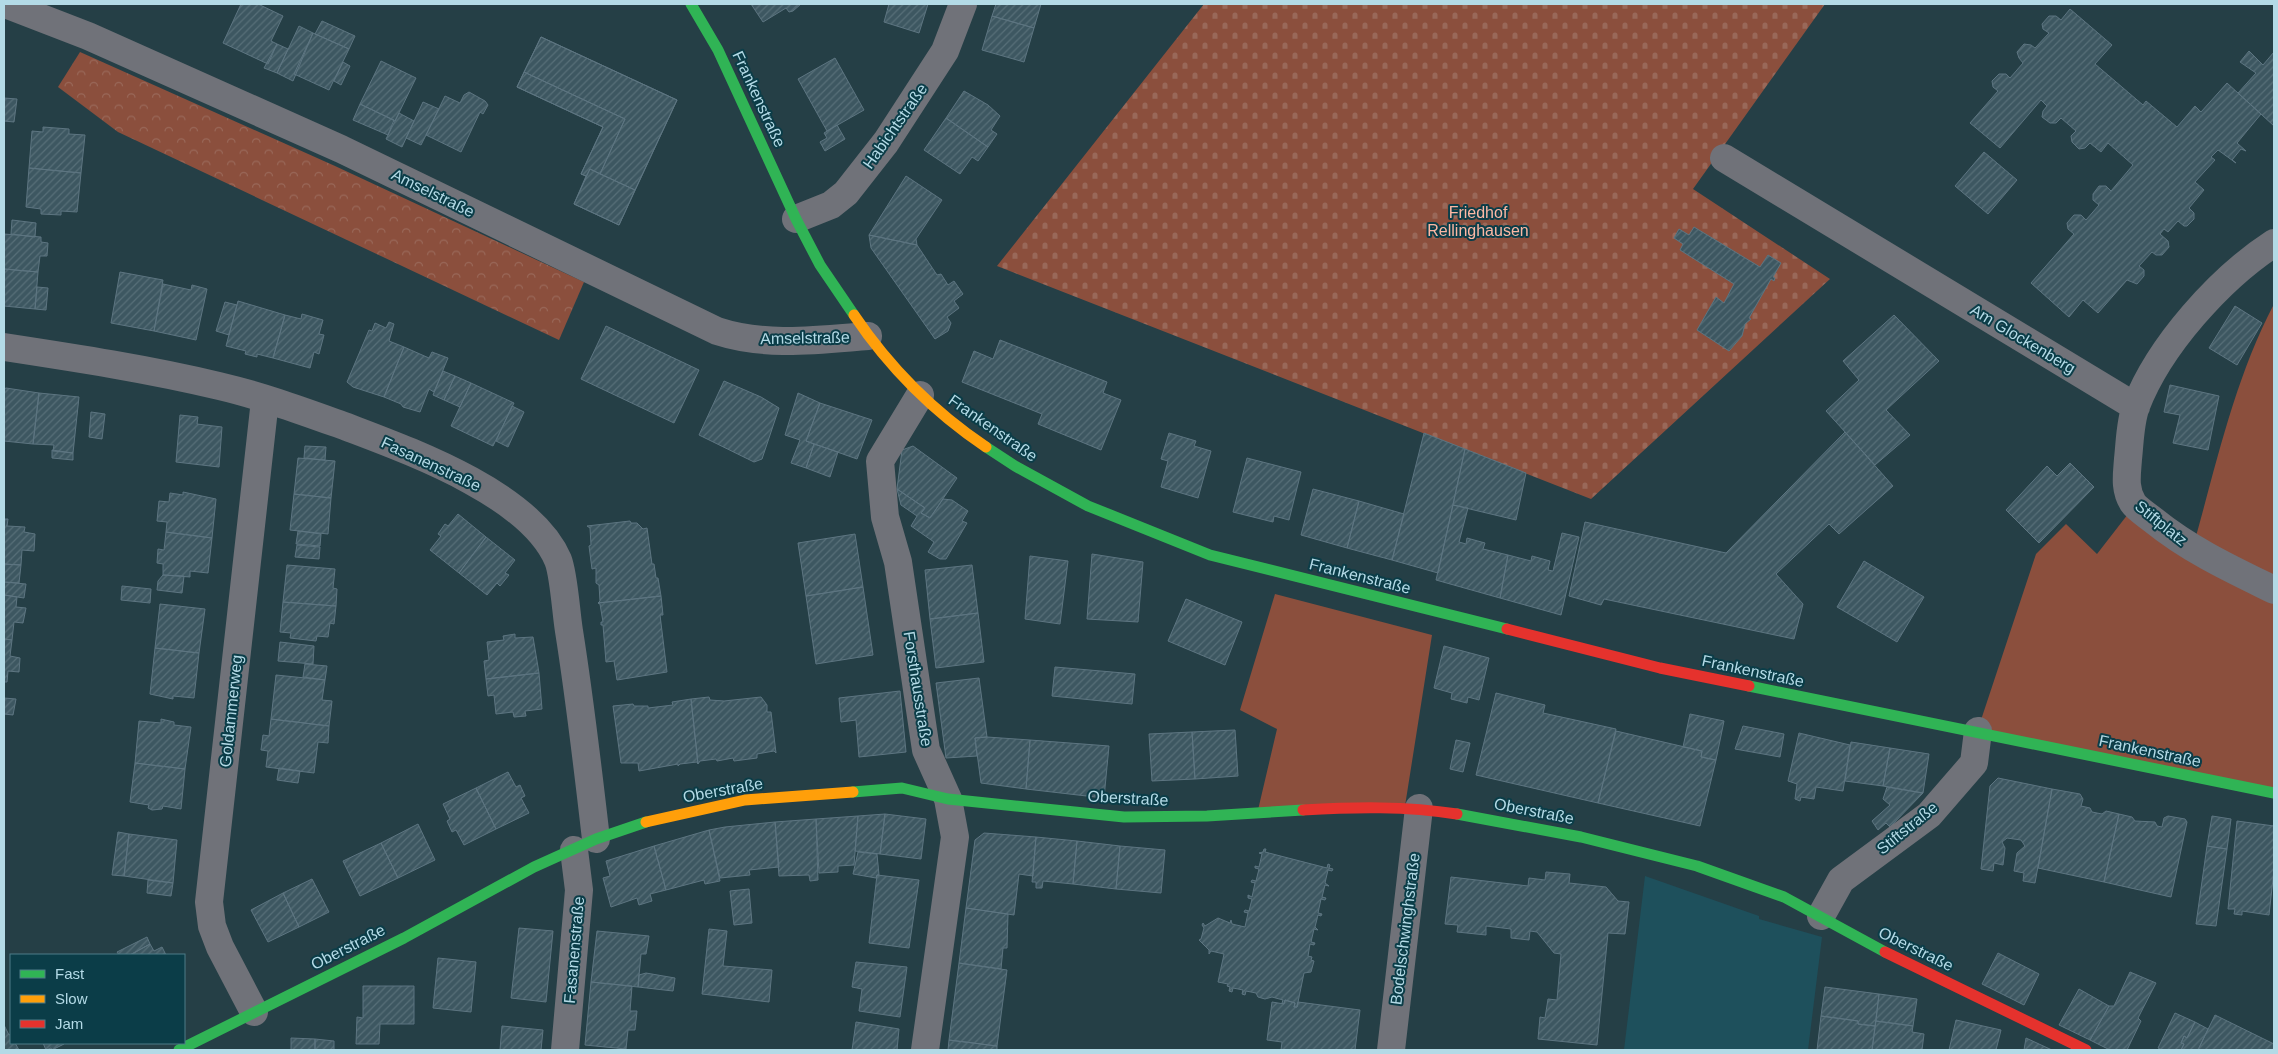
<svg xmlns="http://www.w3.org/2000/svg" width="2278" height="1054" viewBox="0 0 2278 1054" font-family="Arial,sans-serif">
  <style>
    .built { fill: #1e505c }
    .grass { fill: #8b4f3d }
    .forest { fill: url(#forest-crowns) }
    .cemetery { fill: url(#cemetery-stones) }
    .building { fill: url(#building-hatch); stroke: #5d7581 }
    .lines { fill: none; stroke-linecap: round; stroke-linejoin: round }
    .street { stroke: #707279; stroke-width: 28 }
    .fast { stroke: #30b455; stroke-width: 11 }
    .slow { stroke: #ff9f0a; stroke-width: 11 }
    .jam { stroke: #e5322d; stroke-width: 11 }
    .labels { text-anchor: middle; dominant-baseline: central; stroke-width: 4; stroke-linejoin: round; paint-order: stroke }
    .street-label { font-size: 16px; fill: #b3dae6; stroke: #0b3d48 }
    .park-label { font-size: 16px; fill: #fdb8a4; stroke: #0b3d48 }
  </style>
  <defs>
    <pattern id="forest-crowns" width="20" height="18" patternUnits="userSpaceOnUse" patternTransform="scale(1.25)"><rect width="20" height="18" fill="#8b4f3d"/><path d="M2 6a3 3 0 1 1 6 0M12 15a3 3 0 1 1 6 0" fill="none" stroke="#996859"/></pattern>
    <pattern id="cemetery-stones" width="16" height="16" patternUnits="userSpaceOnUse" patternTransform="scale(1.25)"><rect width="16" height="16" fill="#8b4f3d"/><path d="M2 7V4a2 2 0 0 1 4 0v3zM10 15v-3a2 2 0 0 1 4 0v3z" fill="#996859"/></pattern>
    <pattern id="building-hatch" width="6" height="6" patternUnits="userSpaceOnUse" patternTransform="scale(1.25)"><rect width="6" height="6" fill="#3d5761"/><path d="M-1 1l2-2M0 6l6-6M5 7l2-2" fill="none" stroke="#576f78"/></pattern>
  </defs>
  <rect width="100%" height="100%" fill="#253f46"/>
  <!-- built -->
  <path class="built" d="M1645,876L1759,916V919L1822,937L1808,1050H1624Z"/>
  <!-- grass -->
  <path class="grass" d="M2274,304V588L2193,547C2216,466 2234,380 2274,304Z
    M2135,505L2274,590V790L1978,729L2036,554L2066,524L2097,554Z
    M1275,594L1432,635L1405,806L1258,810L1277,729L1240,710Z"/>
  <!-- forest -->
  <path class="forest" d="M80,52L335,166L584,282L559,340L118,132L58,87Z"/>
  <!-- cemetery -->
  <path class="cemetery" d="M1204,4H1825L1693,189L1830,279L1591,499L997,266Z"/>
  <!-- building -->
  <path class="building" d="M241,4H258L283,16L271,41L277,44L268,64L223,43Z
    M751,4H801L793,11L789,12L786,8L763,22Z
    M889,4H928L919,33L884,22Z
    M996,4H1041L1034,28L992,16Z
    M2070,9L2112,45L2095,64L2143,105L2146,101L2177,127L2195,106L2201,112L2227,83L2261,114L2237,143L2246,151L2241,149L2232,160L2236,163L2218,150L2211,157L2215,160L2195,182L2204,190L2189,208L2194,213V219L2187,226H2184L2178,221L2168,232L2164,229L2160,234L2168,241L2169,247L2162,255H2156L2152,252L2139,266L2144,270V276L2137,284L2127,280L2098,313L2083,300L2069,317L2031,283L2074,234L2068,229L2067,223L2074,215H2081L2086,220L2099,205L2093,200V194L2099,186H2106L2111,191L2133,165L2108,143L2101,152L2090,143L2085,148L2079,149L2072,142L2071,136L2076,131L2061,118L2056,123H2050L2042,117L2043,111L2047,106L2041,100L2000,148L1970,123L1998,91L1993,87L1992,81L1999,74H2006L2010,78L2023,63L2019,58L2017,52L2024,44L2031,45L2035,48L2049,33L2043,29L2042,24L2049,16H2056L2061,20Z
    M992,16L1034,28L1024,62L982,50Z
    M322,21L355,36L349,49L315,34Z
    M299,26L313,33L293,81L277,73Z
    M313,33L349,49L329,90L294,74Z
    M541,37L677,100L619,225L574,204L586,176L581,174L603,127L517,87Z
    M541,37L677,100L635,190L600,174L625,119L524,72Z
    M277,44L288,49L277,73L264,68Z
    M2249,51L2263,65L2274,52V126L2238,93L2256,73L2240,62Z
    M835,58L864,110L827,131L798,79Z
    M381,61L416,78L395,121L360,104Z
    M343,62L350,66L341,85L334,81Z
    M524,72L625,119L600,174L590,169L586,176L581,174L603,127L517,87Z
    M964,91L988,105L1000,116L991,130L997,134L988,147L946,118Z
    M469,92L485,101L488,105L483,114L480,112L461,152L426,135L445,96L460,103L464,95Z
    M4,98L17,99L14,122L4,121Z
    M423,102L439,109L421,145L406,138Z
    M360,104L394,120L388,135L353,120Z
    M399,113L414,121L402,147L386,139Z
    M946,118L988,147L978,161L972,157L960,174L924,150Z
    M837,125L845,139L825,151L820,142L827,138L824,133Z
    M43,127L69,129V134L85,135L81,173L29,168L32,131L43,132Z
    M1984,152L2017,180L1988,214L1955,186Z
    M29,168L81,173L77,212L61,211V215L41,214V209L26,207Z
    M590,169L635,190L619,225L574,204Z
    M906,176L942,200L916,239L917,245L869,235Z
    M12,220L36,223L35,237L11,234Z
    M1694,227L1760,267L1768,255L1781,263L1773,277L1775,278L1774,281L1771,279L1749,318L1751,319L1745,324L1742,336L1729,351L1697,330L1716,297L1724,303L1734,284L1680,250L1683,244L1674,238L1679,229L1689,235Z
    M4,234L41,237V242L48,243L47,256H40L38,272L4,269Z
    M869,235L917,245L937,275L941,274L948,285L954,281L963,294L954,301L959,308L947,317L951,323L948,331L935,339L871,248Z
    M4,269L38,272L35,309L4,306Z
    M120,272L163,280L154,331L111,323Z
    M163,284L191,290L192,285L207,289L196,340L154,331Z
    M37,287L48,288L46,310L35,309Z
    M238,301L285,315L273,358L257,354V357L245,354L246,351L226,346Z
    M225,302L237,305L229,335L216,331Z
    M2235,306L2262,323L2237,365L2209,348Z
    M302,314L323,320L319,334L324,335L319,354L314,352L310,368L273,358L285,315L301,319Z
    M1894,315L1939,361L1886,410L1910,435L1875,465L1826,411L1859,380L1843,361Z
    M389,322L394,324L389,341L404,347L384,397L353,387L347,382L369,330L372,331L375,323L386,328Z
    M606,326L699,370L674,423L581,379Z
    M1000,340L1107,382L1103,393L1121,400L1101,450L1038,424L1042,414L962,382L974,351L993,359Z
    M404,347L429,358L432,352L448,358L434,392L429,389L420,412L403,407L401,404L384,397Z
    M443,371L455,376L444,400L433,395Z
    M455,376L471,383L460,407L444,400Z
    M724,381L761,397L779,408L762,459L754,462L699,435Z
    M471,383L514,403L493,446L451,426Z
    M2170,385L2219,396L2208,450L2173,443L2180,415L2164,412Z
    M6,388L39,393L33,444L4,441V389Z
    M39,393L79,397L73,453L53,451L54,445L33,444Z
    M798,393L820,403L806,441L814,444L806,468L791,463L800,440L785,435Z
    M820,403L872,420L857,459L806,441Z
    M512,406L524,412L508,447L496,441Z
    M91,412L105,414L102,439L89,437Z
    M180,415L198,417L197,424L222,427L219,467L176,462Z
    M1845,432L1893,486L1839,534L1829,524L1776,574L1803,604L1794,639L1604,599L1601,605L1569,596L1585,522L1726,553Z
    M1169,433L1196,441L1194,446L1211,451L1198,498L1161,487L1168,461L1161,459Z
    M1424,433L1465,449L1438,573L1392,560Z
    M814,444L838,452L830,477L806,468Z
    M305,446L326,447L325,460L304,458Z
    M913,446L957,478L930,518L921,513L925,508L897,489L902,450Z
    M1465,449L1526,473L1516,520L1453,505Z
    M52,450L73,453V460L52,458Z
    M298,458L335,461L331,498L294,494Z
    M1247,458L1301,472L1289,520L1274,516L1273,522L1233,512Z
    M2070,463L2094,487L2039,543L2006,510L2047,466L2057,476Z
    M897,489L925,508L921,513L930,518L943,499L952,500L968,511L962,521L967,523L946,559H940L928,552L934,542L911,526L917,516L901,505Z
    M1313,489L1359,501L1347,548L1301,535Z
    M183,492L216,499L212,538L166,532L167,522L157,521L159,501L169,502L170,493L183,495Z
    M294,494L331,498L328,534L290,530Z
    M1359,501L1404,514L1392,560L1347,548Z
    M1453,505L1468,508L1459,542L1466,544L1467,538L1485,543L1483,549L1508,555L1500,598L1436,580Z
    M458,514L486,537L459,573L430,550L441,536L438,534L445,524L448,526Z
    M4,519H8L7,526L25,527L24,532L35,534L34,551L22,550L21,565L4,564Z
    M630,521L631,523H637L643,529L647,528L652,564H654L656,578H658L661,596L598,603L600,601L599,585L596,583V568L592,569L589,546L591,545L590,528L587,526Z
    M298,531L321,534L320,546L296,544Z
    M166,532L212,538L208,573L190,571V577L163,575V564L157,563L158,549L164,550Z
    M1562,533L1579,537L1561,615L1500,598L1508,555L1531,561L1532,556L1550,561L1548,570L1553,571Z
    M855,534L863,587L806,596L798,543Z
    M486,537L515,560L505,573L509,575L500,586L497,583L487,595L459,573Z
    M297,545L320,547L319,559L295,557Z
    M1092,554L1143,562L1138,622L1087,619Z
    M1030,556L1068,561L1060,624L1025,619Z
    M1864,561L1924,597L1897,642L1837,607Z
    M4,564L21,565L19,583L4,582Z
    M287,565L335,569L333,588L337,589L336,606L283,602Z
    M972,565L978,613L930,619L925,570Z
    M163,575L184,576L182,593L157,590L158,581Z
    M4,582L26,584L24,598L4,595Z
    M122,586L151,589L150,603L121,600Z
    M863,587L873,655L816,664L806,596Z
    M4,595L17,597L16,607L26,608L23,623L14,622L12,640L4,639Z
    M661,596L663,615H660L667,672L617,680L614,661L606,662L603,625H601V622H603L600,604L598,603Z
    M1186,599L1242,622L1225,665L1168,641Z
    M283,602L336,606L334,624L330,623L328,637L317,636L316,641L290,638L291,633L280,632Z
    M160,604L205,609L199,653L155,648Z
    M978,613L984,662L936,668L930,619Z
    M515,634V638L533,637L539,673L486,679L484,661L489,660L487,642L504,640L503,636Z
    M4,639L12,640L10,656L20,658L19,672L8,671L7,682H4Z
    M280,642L314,646L313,664L278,661Z
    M1444,646L1489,658L1479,700L1468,697L1467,703L1451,699L1452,693L1434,688Z
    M155,648L199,653L194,698L173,696V699L150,694Z
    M305,664L327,666L325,680L303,677Z
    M1055,667L1135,674L1132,704L1052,696Z
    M539,673L542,709L525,711L526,716L514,717L513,712L496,714L494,695L488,696L486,679Z
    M276,675L325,680L322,700L332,701L329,726L271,719Z
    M979,678L987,737L975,738L977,756L946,758L936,683Z
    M900,691L906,752L859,757L856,720L841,722L839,698Z
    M1496,693L1545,705L1543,713L1616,729L1598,803L1476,775Z
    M709,697L710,700L724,701L761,697L767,705V712H771L776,753L774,751L757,754V758L734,761L733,758L717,761L716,759L700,761L698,764L691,699Z
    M4,698L16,699L13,715L4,714Z
    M691,699L698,764L697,762L680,764L678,766V764L639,771L638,763H621L613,706L633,704L634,706H648V708L673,705L672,702Z
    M1690,714L1724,721L1716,760L1701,757L1702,751L1683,747Z
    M161,719L174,722V725L191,727L185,769L135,763L139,721L161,723Z
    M271,719L329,726L328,743L318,742L314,773L266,767L268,751L261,750L263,735L269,736Z
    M1743,726L1784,734L1780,757L1735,749Z
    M1235,730L1238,776L1195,779L1192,732Z
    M1616,731L1702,751L1701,757L1716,760L1700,826L1598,803Z
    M1192,732L1195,779L1152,781L1149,734Z
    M1799,733L1850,745L1843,791L1816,787L1814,799L1801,797L1800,801L1795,799L1797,784L1788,781Z
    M987,737L1030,740L1026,789L981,783L975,738Z
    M1030,740L1109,746L1104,798L1026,789Z
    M1456,740L1470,743L1463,772L1450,769Z
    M1851,742L1890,748L1883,786L1845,781Z
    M1890,748L1929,754L1923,793L1883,786Z
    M135,763L185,769L181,809L163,806L162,809L152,810L148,808L149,805L130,802Z
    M279,768L300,771L298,783L277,780Z
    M508,772L516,787L520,785L525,796L521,798L529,813L496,829L476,788Z
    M1998,778L2052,789L2035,883L2023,881L2024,873L2014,871L2017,853L2025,846L2021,840L2007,838L2002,842L2005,848L2003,865L1994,863L1993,871L1981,869L1990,786Z
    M1887,787L1923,793L1890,827L1886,823L1878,830L1872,821L1890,805L1883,799Z
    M476,788L496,829L464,845L456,830L452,832L447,821L450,819L443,804Z
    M2052,789L2080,794L2083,799L2081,806L2090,808L2092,812L2102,814L2106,811L2119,814L2104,882L2038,868Z
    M885,814L926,819L921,859L880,854Z
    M885,814L880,854L855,851L858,816Z
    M2119,814L2132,817L2135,821L2155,822L2157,826L2162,827L2164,818L2168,816L2185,819L2187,822L2171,897L2104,882Z
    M858,816L854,865L838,866V872L819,873L816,819Z
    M2212,816L2231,819L2227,849L2207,846Z
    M816,819L818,880L810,881L809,875L779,876L775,822Z
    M2237,821L2274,826V870L2269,915L2242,911V915L2234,914L2235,909H2228Z
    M775,822L779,867L749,870L750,875L720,878L709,830L725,827Z
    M418,824L435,860L398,878L381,843Z
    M709,830L720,881L705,884L704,880L666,890L654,846Z
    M118,832L129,834L124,876L112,875Z
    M984,833L1036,837L1033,876L1019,874L1014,915L966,908L975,840Z
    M129,834L177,840L173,883L124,876Z
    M1036,837L1077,841L1073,884L1043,881L1042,888H1036V882H1032Z
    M1077,841L1120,846L1116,889L1073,884Z
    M381,843L398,878L360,896L343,861Z
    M654,846L666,890L650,894L652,901L639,905L637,898L611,907L603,878L610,876L606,861Z
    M1120,846L1165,850L1161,893L1116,889Z
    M2207,846L2227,849L2216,926L2196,924Z
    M1264,849H1266L1265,852L1327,868L1328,864L1330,865L1329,868L1333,869L1332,871L1328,870L1325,883L1329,886L1325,885L1322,897L1326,898L1325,900L1321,899L1318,913L1322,914L1321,916L1318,915L1315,927L1318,930L1314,929L1311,942L1315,943L1314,945L1310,944L1308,956L1312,957L1311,960L1314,961L1311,972L1304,973L1297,1007H1294L1295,1003L1285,1000L1284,1004L1282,1003L1283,1000L1272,997L1265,999L1258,997L1256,993L1246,991L1245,995L1242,994L1243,990L1233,988L1232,992L1229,991L1230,987L1227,986L1228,984L1218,982L1224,954L1211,951L1209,954V950L1199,940L1201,939L1204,928L1202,925L1203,923L1205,926L1218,918L1230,923L1231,920L1232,924L1245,927L1248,913L1244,912L1245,910L1249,911L1252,899L1248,898V895L1252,897L1255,883L1251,882L1252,880L1256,881L1259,869L1255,868V866L1259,867L1262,854L1259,853L1263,852Z
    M858,852L877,854L879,875H877L876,878L853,874Z
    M1546,872L1570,874L1569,883L1606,887L1618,901L1629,902L1625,934L1608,933L1597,1045L1538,1039L1540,1017L1545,1018L1548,999L1557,1000L1561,954L1554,953L1537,932L1530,931L1529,940L1511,938V929L1486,926V935L1457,932L1458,925L1445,924L1451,877L1528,886L1529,878L1545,880Z
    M877,875L919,880L909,948L869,943Z
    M312,879L329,912L299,927L283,893Z
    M148,880L173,883L171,896L147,893Z
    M749,889L752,923L734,925L730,891Z
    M283,893L299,927L268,942L251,910Z
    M966,908L1008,914L1007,948H1003L1001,969L959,963Z
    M519,928L553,931L546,1002L511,998Z
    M709,929L727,931L723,966L772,970L769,1002L702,994Z
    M597,931L649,936L646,954H641L638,987L591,982Z
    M147,937L150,944L130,955H119L117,952Z
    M150,944L154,951L162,947L166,955H130Z
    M1998,953L2039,974L2024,1005L1982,984Z
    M438,958L476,962L471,1012L433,1008Z
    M856,962L907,967L900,1017L859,1011L862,989L852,987Z
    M959,963L1007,970L997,1046L949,1040Z
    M2130,972L2156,983L2138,1018L2141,1021L2127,1050H2110L2090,1040L2109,1006H2114Z
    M646,973L675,978L673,991L638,987L639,975Z
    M591,982L632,986L630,1011H637L635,1030H628L626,1049L585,1045Z
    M363,986H414V1024H380L379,1044H356L357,1017L363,1018Z
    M1825,987L1879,994L1875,1026L1858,1024V1021L1821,1016Z
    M2079,989L2109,1006L2090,1040L2059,1025Z
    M1879,994L1917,999L1913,1026L1876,1021Z
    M1285,1000L1295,1003L1294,1007H1297L1298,1002L1360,1010L1355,1050H1281L1282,1042L1267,1040L1272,1002L1284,1004Z
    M2175,1013L2195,1022L2187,1038L2184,1036L2181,1043L2184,1044L2181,1050H2162L2158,1048Z
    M2215,1015L2274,1044V1050H2198Z
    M1821,1016L1858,1021V1024L1875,1026L1872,1050H1817Z
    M1956,1020L2001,1030L1996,1050H1949Z
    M1876,1021L1913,1026L1912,1032L1924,1034L1922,1050H1872Z
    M856,1022L899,1029L897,1050H852Z
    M2195,1022L2208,1029L2198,1050H2181L2184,1044L2181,1043L2184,1036L2187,1038Z
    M4,1025L9,1035L11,1034V1043H15L19,1050H4Z
    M502,1026L543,1030L541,1050H500Z
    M291,1038L315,1039V1050H291Z
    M2026,1038L2052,1050H2024Z
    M315,1039L334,1041V1050H315Z
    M949,1040L997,1046V1050H948Z
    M43,1043H64V1044L52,1050L51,1048L46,1050Z"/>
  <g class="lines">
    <!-- street -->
    <path class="street" d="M5,4L88,36L341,149L717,331C766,347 817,340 868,336
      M1724,158L2136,407
      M796,219L831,205L846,193L886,142L945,51L963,4
      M2274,243C2220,278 2159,346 2136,406C2130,422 2130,441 2128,459C2127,474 2124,489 2133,503C2137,509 2147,515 2153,520C2190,550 2231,569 2274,590
      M4,347C76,358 148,369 219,386C262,396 305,412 347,427C410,451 530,494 558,560C564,575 566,613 569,631C580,700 588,770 596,839
      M920,395L880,461L885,517L898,562L926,750L948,799L955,837L925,1050
      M1821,916L1841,880L1929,815L1974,763L1978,731
      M254,1012L220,947L212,926L209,902L265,400
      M565,1050L579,890L574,850
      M1391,1050L1419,808"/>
    <!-- fast -->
    <path class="fast" d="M691,4L718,50L796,219L820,265L854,315
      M986,447L1015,466L1088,506L1210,555L1507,629
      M1749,686L2274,793
      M853,792L902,788L948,799L1124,817L1207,816L1303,810
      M1457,814L1581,837L1697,866L1784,897L1885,952
      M179,1050L404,938L534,867L596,839L646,822"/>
    <!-- slow -->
    <path class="slow" d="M854,315C889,367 934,412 986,447
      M646,822L745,800L853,792"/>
    <!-- jam -->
    <path class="jam" d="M1507,629L1660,668L1749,686
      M1303,810C1356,807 1405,806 1457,814
      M1885,952L2086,1050"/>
  </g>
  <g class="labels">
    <!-- street labels -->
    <g class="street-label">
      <text transform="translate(759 99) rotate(65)">Frankenstraße</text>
      <text transform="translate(895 126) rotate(-55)">Habichtstraße</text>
      <text transform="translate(433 193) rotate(26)">Amselstraße</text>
      <text transform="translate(805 338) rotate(-1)">Amselstraße</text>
      <text transform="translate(2023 339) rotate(31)">Am Glockenberg</text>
      <text transform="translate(993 428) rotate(35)">Frankenstraße</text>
      <text transform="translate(431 464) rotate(25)">Fasanenstraße</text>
      <text transform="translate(2161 523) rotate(39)">Stiftplatz</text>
      <text transform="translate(1360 576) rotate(14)">Frankenstraße</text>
      <text transform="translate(1753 671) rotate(12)">Frankenstraße</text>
      <text transform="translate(918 689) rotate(81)">Forsthausstraße</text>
      <text transform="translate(231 711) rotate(-84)">Goldammerweg</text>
      <text transform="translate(2150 751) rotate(12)">Frankenstraße</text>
      <text transform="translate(723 790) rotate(-10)">Oberstraße</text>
      <text transform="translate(1128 798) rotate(3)">Oberstraße</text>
      <text transform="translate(1534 811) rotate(11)">Oberstraße</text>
      <text transform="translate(1907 828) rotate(-39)">Stiftstraße</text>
      <text transform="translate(1405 929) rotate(-83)">Bodelschwinghstraße</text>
      <text transform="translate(348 947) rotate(-27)">Oberstraße</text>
      <text transform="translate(1916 949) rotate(26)">Oberstraße</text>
      <text transform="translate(574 950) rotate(-85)">Fasanenstraße</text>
    </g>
    <!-- park labels -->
    <g class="park-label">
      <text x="1478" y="212">Friedhof<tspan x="1478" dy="18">Rellinghausen</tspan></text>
    </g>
  </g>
  <!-- border -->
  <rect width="2278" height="1054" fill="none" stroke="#b3dae6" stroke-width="10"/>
  <!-- legend -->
  <rect x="10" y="954" width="175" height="90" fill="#0b3d48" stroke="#4e7c87"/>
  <rect x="20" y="970" width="25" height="8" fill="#30b455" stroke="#4e7c87"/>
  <text x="55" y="979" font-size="15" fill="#b3dae6">Fast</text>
  <rect x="20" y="995" width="25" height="8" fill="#ff9f0a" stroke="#4e7c87"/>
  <text x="55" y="1004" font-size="15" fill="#b3dae6">Slow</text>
  <rect x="20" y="1020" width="25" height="8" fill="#e5322d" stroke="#4e7c87"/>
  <text x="55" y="1029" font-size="15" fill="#b3dae6">Jam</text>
</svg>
